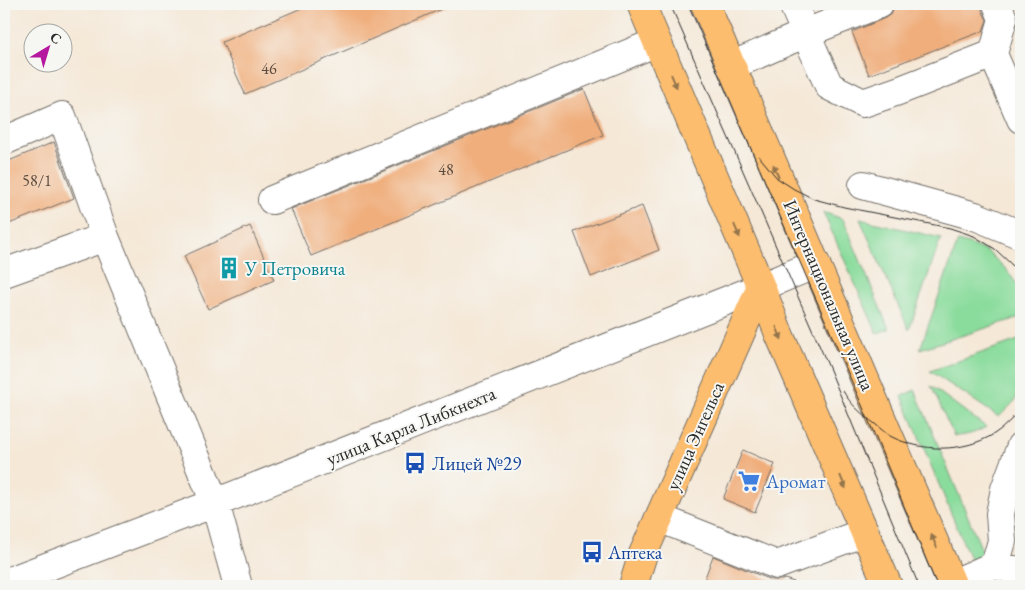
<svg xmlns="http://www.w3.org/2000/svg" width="1025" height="590" viewBox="0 0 1025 590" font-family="'EB Garamond',serif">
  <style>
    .green { fill: #8adc9c; stroke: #5a8464 }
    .building { fill: #f0ae7c }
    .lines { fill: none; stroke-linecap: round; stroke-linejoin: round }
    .minor-casing { stroke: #726d67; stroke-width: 30 }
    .major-casing { stroke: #726d67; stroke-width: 30 }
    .minor { stroke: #fff; stroke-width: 28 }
    .major { stroke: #fcbd6e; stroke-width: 28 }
    .tram { stroke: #2b2b2b; stroke-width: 1 }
    .oneway { fill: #94744c }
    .labels { text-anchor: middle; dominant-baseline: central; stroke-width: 4; stroke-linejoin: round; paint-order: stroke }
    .number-label { font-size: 16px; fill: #5c4c3f }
    .culture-label { font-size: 19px; fill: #0d838f; stroke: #f6f6f2; text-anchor: start }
    .street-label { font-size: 19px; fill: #2b2b2b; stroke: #f6f6f2 }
    .transit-label { font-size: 19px; fill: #164399; stroke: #f6f6f2; text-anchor: start }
    .shop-label { font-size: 19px; fill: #366cbe; stroke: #f6f6f2; text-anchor: start }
  </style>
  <rect width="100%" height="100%" fill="#f6f6f2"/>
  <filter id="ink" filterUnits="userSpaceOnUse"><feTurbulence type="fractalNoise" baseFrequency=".02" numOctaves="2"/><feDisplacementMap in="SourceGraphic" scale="10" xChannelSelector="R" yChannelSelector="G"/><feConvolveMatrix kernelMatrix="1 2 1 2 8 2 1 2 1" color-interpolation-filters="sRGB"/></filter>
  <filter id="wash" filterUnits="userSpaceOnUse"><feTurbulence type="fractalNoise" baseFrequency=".0096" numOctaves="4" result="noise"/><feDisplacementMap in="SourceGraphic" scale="20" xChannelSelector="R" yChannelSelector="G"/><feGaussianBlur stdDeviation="1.12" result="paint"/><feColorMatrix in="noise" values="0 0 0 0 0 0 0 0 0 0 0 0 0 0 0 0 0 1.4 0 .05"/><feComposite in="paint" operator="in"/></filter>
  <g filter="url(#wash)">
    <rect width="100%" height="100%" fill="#f5e8d7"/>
    <!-- green -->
    <path class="green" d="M823,212L843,219L889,329L877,333Z
      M860,219L941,238L909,330Z
      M958,241L969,244L988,252L1006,269L1021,290V317L920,349Z
      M1021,339V389L1014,402L999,417L930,371Z
      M931,386L986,427C976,433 966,436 954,436Z
      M915,390L984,555L971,561L902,396Z"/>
    <g id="blocks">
      <!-- building -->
      <path class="building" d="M311,4H453L245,94L222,42Z
        M894,4H982V10L987,20L983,31L869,75L852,32L885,18L892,13L894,7Z
        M584,89L603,135L311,256L291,209Z
        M54,142L74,198L4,226V163Z
        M642,206L659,250L591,277L574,232Z
        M250,226L274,280L208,309L184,256Z
        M743,450L775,464L755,512L723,499Z
        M713,556L771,580H782L785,579L794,582V586H702Z"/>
    </g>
  </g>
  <g filter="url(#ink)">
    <use href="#blocks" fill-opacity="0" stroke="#726d67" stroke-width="1"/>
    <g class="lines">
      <!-- minor casing -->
      <g class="minor-casing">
        <path id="minor" d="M793,4L829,86L863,103L898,91L993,54L1003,19L997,4
          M993,54L1021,119
          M731,66L806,33L879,4
          M4,141L62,116L105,237
          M863,185L975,216L1021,235
          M272,200L657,42
          M4,273L105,237L215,503L238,586
          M659,518L777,565L865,532
          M995,565L1021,572
          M4,583L215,503L761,287L816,264
          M952,584L995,565L1002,541L1000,514L1005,489L1021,446"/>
      </g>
      <!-- major casing -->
      <g class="major-casing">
        <path id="major" d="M641,4L761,287L779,334L888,586
          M705,4L953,586
          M633,586L643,554L761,287"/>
      </g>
      <!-- minor -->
      <use href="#minor" class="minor"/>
      <!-- major -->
      <use href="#major" class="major"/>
      <!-- tram -->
      <path class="tram" d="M670,4L830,370L919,586
        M688,4L868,419L937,586
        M758,155L777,178L794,189L814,199L844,207L950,228L974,236L995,249L1012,265L1021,276
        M843,391C850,404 863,415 875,424C880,428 885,433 890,436C921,452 963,453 994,434C1005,427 1013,418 1021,408"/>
    </g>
    <!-- one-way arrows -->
    <defs><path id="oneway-solid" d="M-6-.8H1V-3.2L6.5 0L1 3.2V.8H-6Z" transform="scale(1.25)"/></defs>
    <g class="oneway">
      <use href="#oneway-solid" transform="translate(674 81) rotate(67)"/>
      <use href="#oneway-solid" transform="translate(776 171) rotate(-113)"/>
      <use href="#oneway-solid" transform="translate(737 231) rotate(67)"/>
      <use href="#oneway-solid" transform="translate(779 333) rotate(68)"/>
      <use href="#oneway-solid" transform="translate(843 482) rotate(67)"/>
      <use href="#oneway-solid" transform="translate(934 541) rotate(-113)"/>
    </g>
  </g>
  <!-- icons -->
  <defs>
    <g id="building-bare" transform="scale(1.725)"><path d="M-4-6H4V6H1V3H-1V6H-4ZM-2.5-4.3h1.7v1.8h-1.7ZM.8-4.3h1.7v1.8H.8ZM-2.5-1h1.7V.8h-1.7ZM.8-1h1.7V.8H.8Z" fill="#0f9aa8" stroke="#f6f6f2" stroke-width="2.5" paint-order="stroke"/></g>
    <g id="bus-bare" transform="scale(1.725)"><path d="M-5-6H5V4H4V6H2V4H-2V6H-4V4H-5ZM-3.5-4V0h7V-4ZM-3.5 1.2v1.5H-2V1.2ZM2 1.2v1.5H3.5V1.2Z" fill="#1a4fb4" stroke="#f6f6f2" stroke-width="2.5" paint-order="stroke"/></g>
    <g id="supermarket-bare" transform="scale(1.725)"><path d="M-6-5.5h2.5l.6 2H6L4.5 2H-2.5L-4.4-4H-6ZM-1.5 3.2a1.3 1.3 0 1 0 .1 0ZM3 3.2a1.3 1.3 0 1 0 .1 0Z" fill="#3f7fe0" stroke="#f6f6f2" stroke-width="2.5" paint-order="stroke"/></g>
  </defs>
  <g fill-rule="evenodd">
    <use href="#building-bare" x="229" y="268"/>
    <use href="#bus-bare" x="415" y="463"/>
    <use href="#supermarket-bare" x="749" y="481"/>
    <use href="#bus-bare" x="592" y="552"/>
  </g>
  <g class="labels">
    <!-- number labels -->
    <g class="number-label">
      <text x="269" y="68">46</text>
      <text x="446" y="169">48</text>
      <text x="37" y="180">58/1</text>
    </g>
    <!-- culture labels -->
    <g class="culture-label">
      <text x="245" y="268">У Петровича</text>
    </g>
    <!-- street labels -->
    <g class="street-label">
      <text transform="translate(829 295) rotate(67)">Интернациональная улица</text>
      <text transform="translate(411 426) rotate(-22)">улица Карла Либкнехта</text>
      <text transform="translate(695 436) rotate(-66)">улица Энгельса</text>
    </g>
    <!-- transit labels -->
    <g class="transit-label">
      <text x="432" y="463">Лицей №29</text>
      <text x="608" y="552">Аптека</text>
    </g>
    <!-- shop labels -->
    <g class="shop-label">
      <text x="766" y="481">Аромат</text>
    </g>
  </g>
  <!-- margin -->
  <rect width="1025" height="590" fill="none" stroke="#f6f6f2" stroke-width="20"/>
  <!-- north arrow -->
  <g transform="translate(48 48) rotate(38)"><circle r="24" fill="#f6f6f2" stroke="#a5a5a2"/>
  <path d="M0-4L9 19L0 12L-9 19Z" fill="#b5179e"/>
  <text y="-8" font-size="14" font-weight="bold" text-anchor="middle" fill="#2b2b2b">С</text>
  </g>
</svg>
